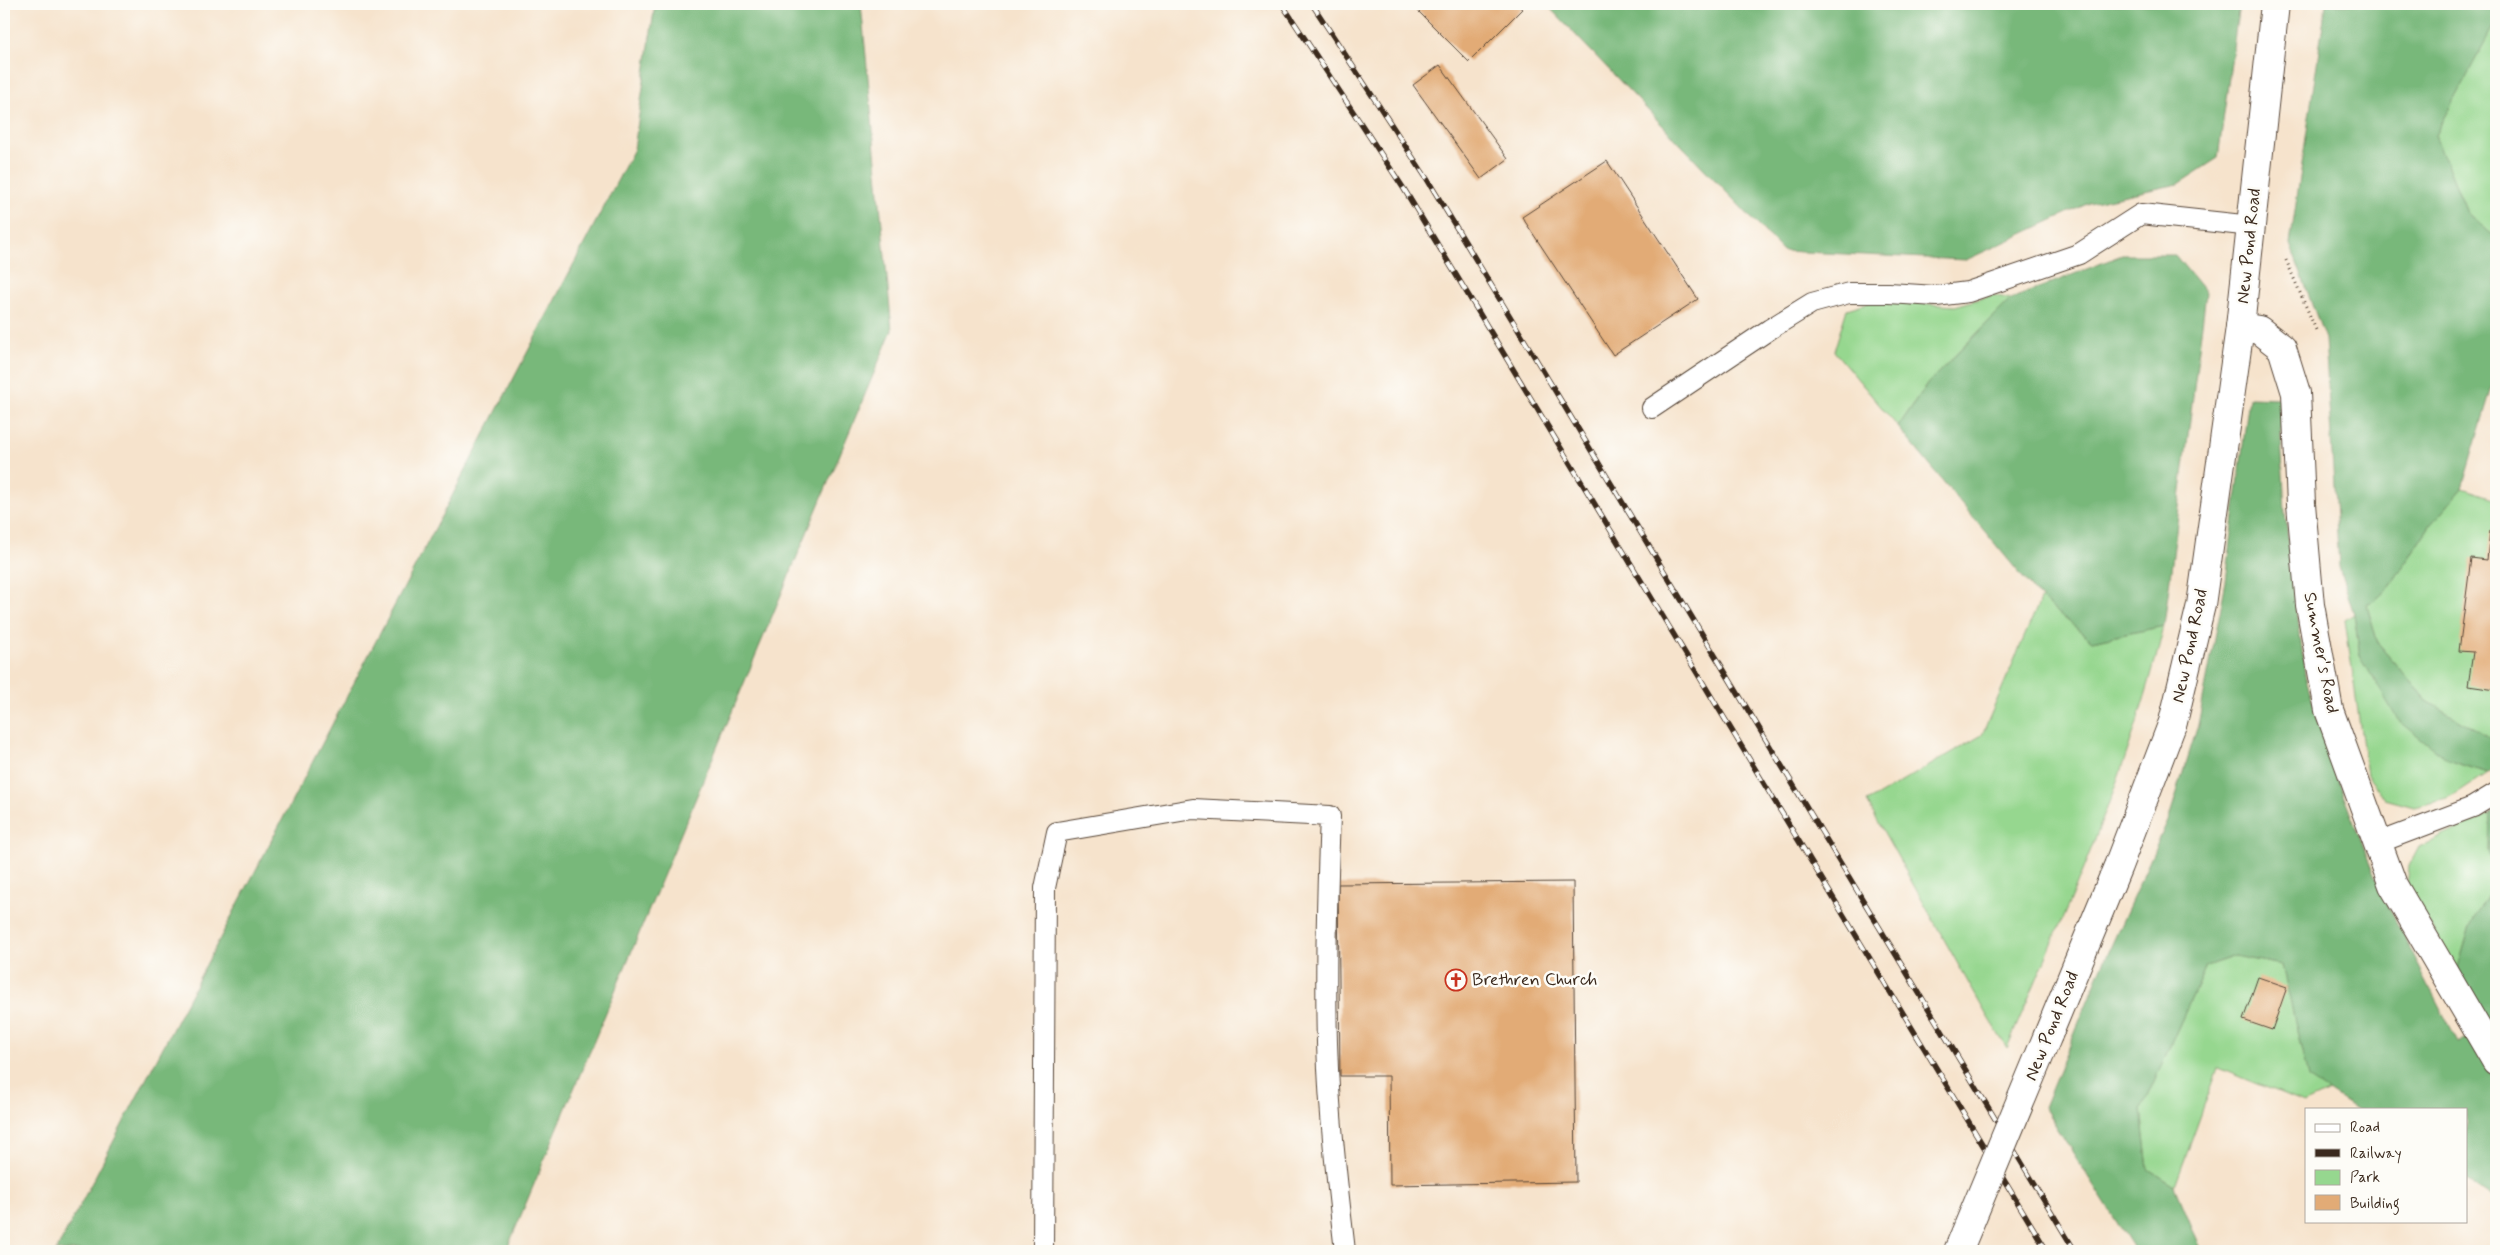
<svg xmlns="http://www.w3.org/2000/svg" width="2500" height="1255" viewBox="0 0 2500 1255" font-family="Mynerve,sans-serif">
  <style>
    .green { fill: #96d78f; stroke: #688056 }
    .forest { fill: #78b87a; stroke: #5a714c }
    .building { fill: #e2ab76 }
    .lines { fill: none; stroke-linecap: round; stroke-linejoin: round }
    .service-casing { stroke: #574638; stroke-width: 22 }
    .tertiary-casing { stroke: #574638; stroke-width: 30 }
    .secondary-casing { stroke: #574638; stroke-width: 30 }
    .path { stroke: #574638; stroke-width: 3; stroke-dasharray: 1 4; stroke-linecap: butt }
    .service { stroke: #fff; stroke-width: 20 }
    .tertiary { stroke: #fff; stroke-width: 28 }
    .secondary { stroke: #fff; stroke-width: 28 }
    .rail-casing { stroke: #3b2a1e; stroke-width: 5.5 }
    .rail { stroke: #fdfcf7; stroke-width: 4; stroke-dasharray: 11; stroke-linecap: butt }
    .secondary-bridge-casing { stroke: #574638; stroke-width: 30; stroke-linecap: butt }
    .secondary-bridge { stroke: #fff; stroke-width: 28 }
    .labels { text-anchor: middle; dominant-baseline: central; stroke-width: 5; stroke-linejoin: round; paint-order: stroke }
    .street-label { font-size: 18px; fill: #3b2a1e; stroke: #fdfcf7 }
    .poi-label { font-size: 18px; fill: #3b2a1e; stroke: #fdfcf7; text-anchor: start }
  </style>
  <rect width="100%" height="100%" fill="#fdfcf7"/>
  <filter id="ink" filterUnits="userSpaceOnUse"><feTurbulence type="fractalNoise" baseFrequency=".02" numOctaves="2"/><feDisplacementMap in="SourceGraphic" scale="10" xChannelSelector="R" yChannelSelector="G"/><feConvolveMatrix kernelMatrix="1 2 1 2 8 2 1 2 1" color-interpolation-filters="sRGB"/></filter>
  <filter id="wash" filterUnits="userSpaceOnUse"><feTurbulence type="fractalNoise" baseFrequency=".0096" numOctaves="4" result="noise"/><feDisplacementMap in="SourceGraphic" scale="20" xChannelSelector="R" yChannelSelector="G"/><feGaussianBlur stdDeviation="1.12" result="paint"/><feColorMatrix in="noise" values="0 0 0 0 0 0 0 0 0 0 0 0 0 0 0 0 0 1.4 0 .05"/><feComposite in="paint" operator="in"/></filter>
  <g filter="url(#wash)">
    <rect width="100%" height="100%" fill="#f6e3cc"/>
    <!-- green -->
    <path class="green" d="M2496,20V238L2467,213L2435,135Z
      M1993,295L2011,299L1928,383L1898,427L1834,351L1847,309L1877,300L1955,306Z
      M2462,488L2496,499V742L2427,701L2378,644L2367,605L2386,592L2431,524Z
      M2041,598L2092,641L2164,626C2129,773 2066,910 2007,1048L1987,1016L1867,802L1982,735Z
      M2354,614L2360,656L2450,761L2487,773L2448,799L2414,807L2385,799L2367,775L2345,620Z
      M2490,814L2489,852L2496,872V880L2470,926L2457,971L2407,885L2409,866L2419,847Z
      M2235,956L2282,965L2308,1077L2329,1091L2303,1103L2218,1068L2175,1186L2148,1169L2141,1110L2206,966Z"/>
    <!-- forest -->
    <path class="forest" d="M655,4H861L892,330L506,1251H56L634,149Z
      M1546,4H2239L2218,158L2178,184L2089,203L1966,260L1783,251Z
      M2326,4H2496V21L2435,135L2467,213L2496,238V373L2462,488L2431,524L2386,592L2367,605L2378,644L2427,701L2496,742V765L2487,773L2450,761L2398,720L2360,656L2354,614L2339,567L2325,339L2290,244Z
      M2122,255H2175L2206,293L2164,626L2092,641L2040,598L1898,427L1928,383L2011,299Z
      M2249,397L2279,398L2285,513L2305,675L2330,761L2380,890L2458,1043L2490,1031L2457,971L2470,926L2496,880V1200L2466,1180V1109H2356L2308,1078L2282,965L2235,956L2206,966L2141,1110L2148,1169L2175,1186L2202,1251H2135L2044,1107L2103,964L2169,818L2198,725L2226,581Z
      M2496,809V872L2489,852L2490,814Z"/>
    <g id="blocks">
      <!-- building -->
      <path class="building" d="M1411,4H1516L1522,9L1469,62Z
        M1440,65L1508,159L1481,179L1413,85Z
        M1607,161L1698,299L1613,355L1522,217Z
        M2490,531L2496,532V690L2468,686L2473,652L2459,651L2471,558L2487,560Z
        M1573,882L1576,1182L1390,1185L1389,1076H1340L1338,884Z
        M2258,977L2287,987L2272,1030L2243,1020Z"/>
    </g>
  </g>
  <g filter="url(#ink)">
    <use href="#blocks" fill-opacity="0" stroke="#574638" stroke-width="1"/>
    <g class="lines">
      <!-- service casing -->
      <g class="service-casing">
        <path id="service" d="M1652,408L1770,329L1812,303L1849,293H1889L1936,296L1968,292L2079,254L2141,214L2252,226
          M2378,843L2473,807L2496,793
          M1043,1251L1045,888L1057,832L1193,809L1330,816C1327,892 1325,967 1327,1043C1329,1113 1337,1182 1345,1251"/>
      </g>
      <!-- tertiary casing -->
      <g class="tertiary-casing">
        <path id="tertiary" d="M2240,327L2259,330L2282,348L2296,393L2301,504L2310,605L2329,710L2393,885L2496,1061"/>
      </g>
      <!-- secondary casing -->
      <g class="secondary-casing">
        <path id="secondary" d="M2048,1035L2118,866L2173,722L2201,605L2240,327L2275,4"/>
      </g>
      <!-- path -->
      <path class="path" d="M2286,260L2316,330"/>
      <!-- service -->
      <use href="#service" class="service"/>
      <!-- tertiary -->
      <use href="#tertiary" class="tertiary"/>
      <!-- secondary -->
      <use href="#secondary" class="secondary"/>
      <!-- rail casing -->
      <g class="rail-casing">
        <path id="rail" d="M1282,4L1404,189L2047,1251
          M1312,4L1427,179L2075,1251"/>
      </g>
      <!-- rail -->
      <use href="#rail" class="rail"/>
      <!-- secondary-bridge casing -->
      <g class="secondary-bridge-casing">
        <path id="secondary-bridge" d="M1958,1251L2048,1035"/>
      </g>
      <!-- secondary-bridge -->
      <use href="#secondary-bridge" class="secondary-bridge"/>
    </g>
  </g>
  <!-- icons -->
  <defs>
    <g id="church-ring" transform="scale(1.125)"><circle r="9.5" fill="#fdfcf7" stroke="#c8321e" stroke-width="1.5"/><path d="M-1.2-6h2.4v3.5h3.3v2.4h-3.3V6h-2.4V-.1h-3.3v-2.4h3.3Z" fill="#c8321e"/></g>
  </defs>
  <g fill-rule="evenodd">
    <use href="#church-ring" x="1456" y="980"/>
  </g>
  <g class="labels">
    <!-- street labels -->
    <g class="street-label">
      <text transform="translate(2249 246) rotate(-84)">New Pond Road</text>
      <text transform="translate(2190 646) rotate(-78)">New Pond Road</text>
      <text transform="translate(2321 653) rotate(79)">Summer's Road</text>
      <text transform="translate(2052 1026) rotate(-68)">New Pond Road</text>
    </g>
    <!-- poi labels -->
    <g class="poi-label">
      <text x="1472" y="980">Brethren Church</text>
    </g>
  </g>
  <!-- margin -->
  <rect width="2500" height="1255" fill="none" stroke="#fdfcf7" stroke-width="20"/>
  <!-- legend -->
  <rect x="2305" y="1108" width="162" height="115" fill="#fdfcf7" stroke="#afa8a0"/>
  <rect x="2315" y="1124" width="25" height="8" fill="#ffffff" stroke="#afa8a0"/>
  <text x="2350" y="1132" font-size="15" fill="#3b2a1e">Road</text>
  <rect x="2315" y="1149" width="25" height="8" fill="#3b2a1e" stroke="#afa8a0"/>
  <text x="2350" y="1158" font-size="15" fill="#3b2a1e">Railway</text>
  <rect x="2315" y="1170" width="25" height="15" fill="#96d78f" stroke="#afa8a0"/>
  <text x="2350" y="1182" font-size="15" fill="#3b2a1e">Park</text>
  <rect x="2315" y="1195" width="25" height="15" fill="#e2ab76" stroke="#afa8a0"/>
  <text x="2350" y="1208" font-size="15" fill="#3b2a1e">Building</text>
</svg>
